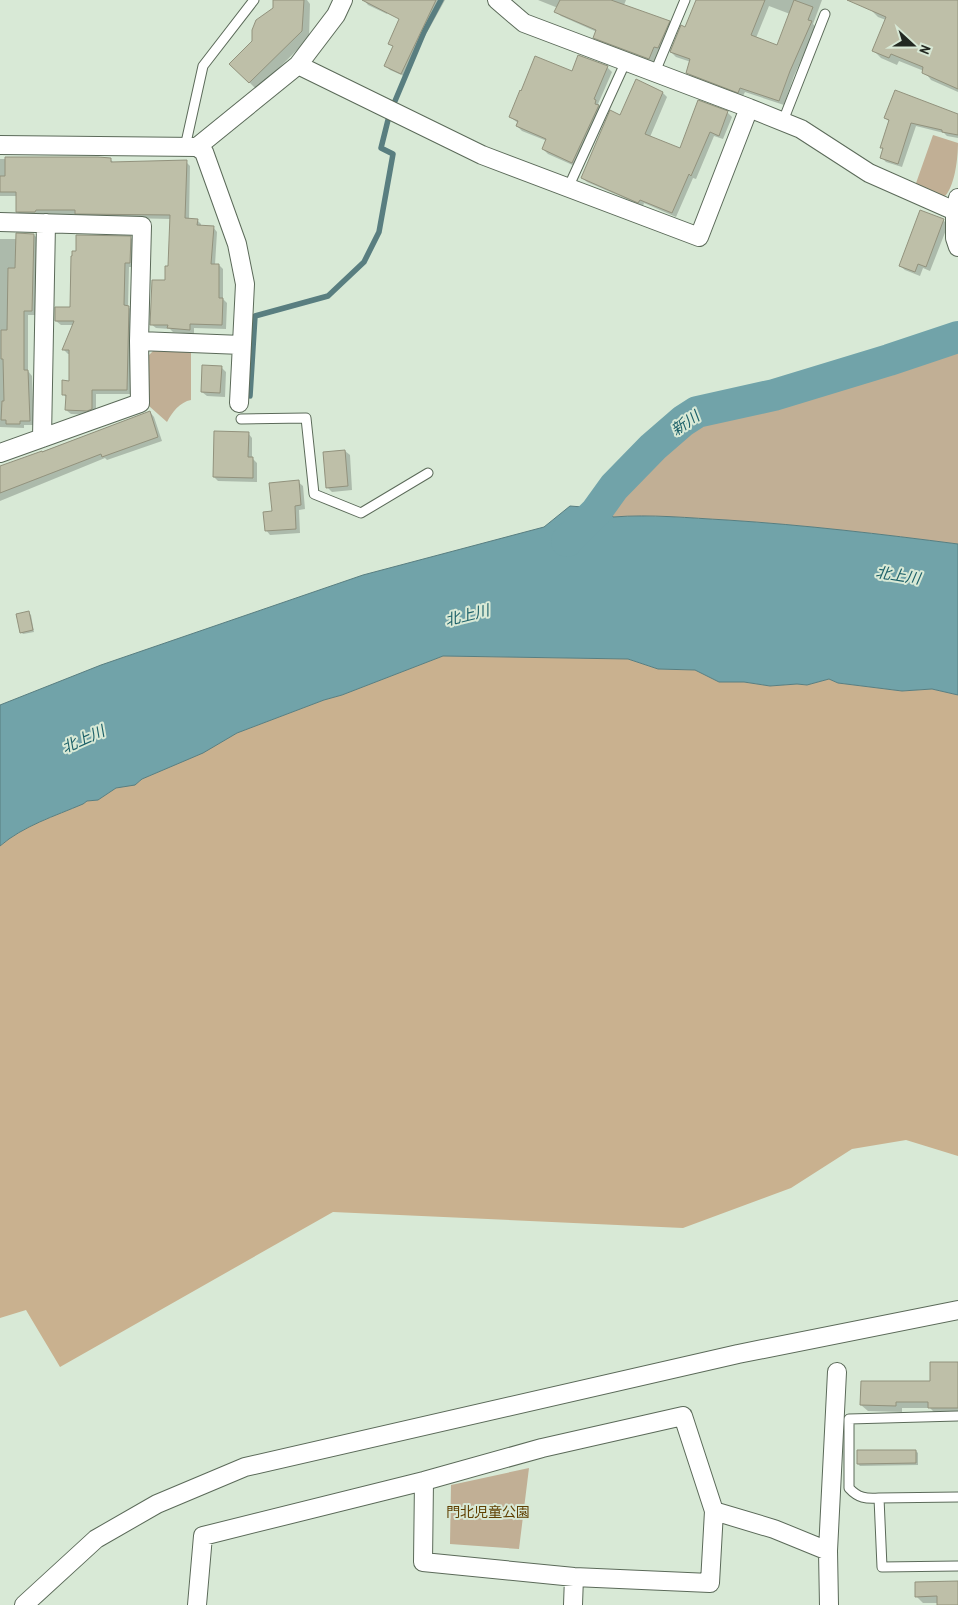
<svg xmlns="http://www.w3.org/2000/svg" width="958" height="1605" viewBox="0 0 958 1605" font-family="'Archivo Narrow','Noto Sans JP',sans-serif">
  <style>
    .green { fill: #c1af95 }
    .forest { fill: #c9b18f }
    .water { fill: #71a3a9; stroke: #597e80 }
    .shadow { fill: #0003; fill-rule: evenodd }
    .lines { fill: none; stroke-linecap: round; stroke-linejoin: round }
    .stream { stroke: #597e80; stroke-width: 5.5 }
    .river { stroke: #71a3a9; stroke-width: 32 }
    .building { fill: #bebfa8; stroke: #92927d }
    .lane-casing { stroke: #5b6a59; stroke-width: 11 }
    .street-casing { stroke: #5b6a59; stroke-width: 20 }
    .lane { stroke: #fff; stroke-width: 9 }
    .street { stroke: #fff; stroke-width: 18 }
    .labels { text-anchor: middle; dominant-baseline: central; stroke-width: 4; stroke-linejoin: round; paint-order: stroke }
    .park-label { font-size: 14px; fill: #5f3f00; stroke: #d8e9d6 }
    .water-label { font-size: 15px; font-style: italic; fill: #1c6068; stroke: #d8e9d6 }
  </style>
  <rect width="100%" height="100%" fill="#d8e9d6"/>
  <!-- green -->
  <path class="green" d="M933,135L958,143C958,157 955,189 943,198L915,186Z
    M154,350L191,351V400C180,402 172,412 167,422L149,406L147,357Z
    M958,353V544C881,534 805,525 727,520C689,518 651,514 613,517L608,509C638,480 667,450 701,426L879,377Z
    M529,1468L519,1549L450,1544L451,1485Z"/>
  <!-- forest -->
  <path class="forest" d="M443,656L628,659L658,669L695,670L719,682H744L770,686L797,684L807,685L829,679L838,683L902,691L932,689L958,695V1156L906,1140L852,1149L791,1188L683,1228L333,1212L60,1367L26,1310L0,1318V846C23,826 55,816 83,804L87,801L98,800L116,788L139,782L142,779L204,752L237,733L324,700L342,695Z"/>
  <!-- water -->
  <path class="water" d="M570,506L608,509L613,517C651,514 689,518 727,520C805,525 881,534 958,544V695L932,689L902,691L838,683L829,679L807,685L797,684L770,686L744,682H719L695,670L658,669L628,659L443,656L342,695L324,700L237,733L203,753L142,779L135,785L116,788L98,800L87,801L83,804C55,816 23,826 0,846V705L101,665L363,575L544,527Z"/>
  <!-- shadow -->
  <path class="shadow" d="M274,0H307L310,4L309,38L257,90L231,64L254,41L274,9Z
    M364,0H393L387,14L368,5Z
    M417,0H445L419,47L406,77L390,70L385,65Z
    M538,0H626L624,5L669,22L674,27L663,52L659,51L654,63L599,42L594,37L597,32L561,16L556,12L558,8Z
    M698,0H822L813,24L816,27L794,76L784,105L745,92L743,96L692,77L687,72L691,62L676,57L671,52L686,28ZM769,6L790,14L778,46L756,38Z
    M874,0H958V92L931,80L924,71L899,61L897,65L881,58L873,50L886,20L878,17L870,9Z
    M607,67L612,72L598,104L600,106L599,108L603,111L577,167L548,154L543,149L547,141L522,131L517,126L518,123L510,117L572,73Z
    M636,81L663,93L667,97L650,137L681,150L727,112L732,117L723,139L714,136L696,179L693,178L676,217L644,203L643,206L587,182L582,178L621,116Z
    M958,115V138L947,136L944,133L916,126L902,167L886,162L881,157L884,150L881,147L890,122L885,118Z
    M0,159H110L114,163L186,162L190,166L189,220H197L201,224V227H213L217,232L215,265H219L223,269V299L227,303L226,329L194,328V334L173,332L170,329L156,328L151,324L166,282L169,267L171,219L81,217L78,214H40L39,215L22,216L17,211V196H0Z
    M943,220L948,225L930,271L923,268L920,276L905,270L900,266Z
    M34,235L38,239L36,315H28V371L32,376L34,425H24V428L0,427V239H17Z
    M131,238L135,242L134,267H129L128,307L133,311L131,394H96V413L92,415L71,414L66,410L67,398L63,394L71,382L70,354H68L64,350L74,325H61L56,321L72,308Z
    M221,367L226,372L225,397L207,396L202,392Z
    M150,412L154,417L162,441L107,460L105,458L0,501V467Z
    M248,433L252,438V458L257,463V482L218,481L214,477Z
    M345,451L350,455L352,490L332,492L327,487Z
    M298,482L303,486L305,509L299,510L300,533L270,535L266,530L273,512Z
    M29,613L31,615L34,632L23,634L21,632Z
    M958,1363V1414H936L930,1408H902V1412L868,1411L861,1405L932,1382Z
    M916,1451L918,1453V1465L860,1466L858,1464Z
    M958,1583V1605H938V1603H923L916,1596Z"/>
  <g class="lines">
    <!-- stream -->
    <path class="stream" d="M395,101L424,32L441,0
      M250,396L255,316L328,296L364,262L379,232L393,154L381,148L388,120"/>
    <!-- river -->
    <path class="river" d="M567,541L596,512L614,487L653,447L683,421L697,412L774,395L889,360L958,337"/>
  </g>
  <!-- building -->
  <path class="building" d="M273,0H304L302,31L249,83L229,64L252,41V30L256,20L273,8Z
    M362,0H436L401,74L384,66L393,46L388,44L399,19Z
    M560,0H611L670,21L658,48L654,47L649,59L593,38L596,30L554,12Z
    M696,0H765L751,35L777,45L794,0L813,7L808,20L812,21L790,71L779,101L740,88L738,93L686,73L690,59L670,52L681,25L685,27Z
    M847,0H958V89L922,73L923,67L891,54L889,58L872,51L886,17Z
    M578,55L608,66L594,99L596,100L595,104L599,105L572,163L542,149L546,139L516,126L518,121L509,117L520,90L521,91L535,56L572,71Z
    M636,79L663,92L645,134L680,148L698,100L728,111L719,136L710,132L691,176L689,174L672,213L640,200L638,203L581,178L610,110L620,115Z
    M895,90L958,114V135L942,132V130L911,123L898,164L880,158L883,148H880L889,120L884,118Z
    M5,157H98L111,158V162L187,160L185,218L198,219L197,225L214,226L211,264H219V298H223L222,325L190,324V330L167,328L168,325H150L152,280H165V266H168L170,215L75,214V210H36L35,212H16V192H0V176H5Z
    M920,210L944,219L926,267L918,264L915,272L899,266Z
    M16,233L34,234L32,311H24V370H28L30,421H20V424H6V420H1L2,401H4L3,359H1V330H7L8,268H15Z
    M76,235L131,236L130,263H125L124,305L129,306L127,390H92V409L87,411L65,410L66,395H62V380L69,381V350H62L74,321H55V307H70L71,256H72V251H76Z
    M202,365L222,366L220,393L201,392Z
    M150,411L158,437L102,457L101,454L0,493V466L42,451V452Z
    M214,431L249,432L248,457H253V478L213,477Z
    M345,450L348,486L326,488L323,452Z
    M299,480L301,505L295,506L296,529L265,531L263,512L272,511L269,483Z
    M29,611L33,630L20,633L16,614Z
    M930,1362H958V1408H928V1402H896V1406L860,1405L861,1381H930Z
    M857,1450H916V1463L857,1464Z
    M958,1581V1605H937V1596L915,1597V1582Z"/>
  <g class="lines">
    <!-- lane casing -->
    <g class="lane-casing">
      <path id="lane" d="M655,72L685,0
        M783,121L825,14
        M185,147L203,66L254,0
        M568,188L626,61
        M241,419L306,418L314,494L361,513L428,473
        M958,1497L879,1498L882,1567L958,1566
        M879,1498C866,1499 858,1498 849,1488V1419L958,1416"/>
    </g>
    <!-- street casing -->
    <g class="street-casing">
      <path id="street" d="M497,0L524,23L749,108
        M298,65L336,15L343,0
        M0,145L197,147L204,152L237,244L245,284L239,403
        M197,147L298,65L482,155L699,237L749,108L801,129L869,173L955,211L958,198
        M955,211V238L958,247
        M0,222L142,226L139,341L140,403L0,453
        M139,341L242,345
        M42,438L46,223
        M424,1481L423,1562L574,1577L710,1583L714,1511L774,1529L828,1551
        M24,1605L96,1539L157,1504L245,1467L738,1354L958,1310
        M197,1605L203,1536L424,1481L542,1448L683,1416L714,1511
        M573,1605L574,1577
        M829,1605L828,1551L837,1372"/>
    </g>
    <!-- lane -->
    <use href="#lane" class="lane"/>
    <!-- street -->
    <use href="#street" class="street"/>
  </g>
  <g class="labels">
    <!-- park labels -->
    <g class="park-label">
      <text x="488" y="1512">門北児童公園</text>
    </g>
    <!-- water labels -->
    <g class="water-label">
      <text transform="translate(685 423) rotate(-35)">新川</text>
      <text transform="translate(898 575) rotate(9)">北上川</text>
      <text transform="translate(467 615) rotate(-14)">北上川</text>
      <text transform="translate(83 739) rotate(-24)">北上川</text>
    </g>
  </g>
  <!-- north arrow -->
  <g transform="translate(913 45) rotate(111)" stroke="#d8e9d6" stroke-width="4" paint-order="stroke">
  <path d="M0-4L9 19L0 12L-9 19Z" fill="#222821"/>
  <text y="-8" font-size="14" font-weight="bold" text-anchor="middle" fill="#222821">N</text>
  </g>
</svg>
